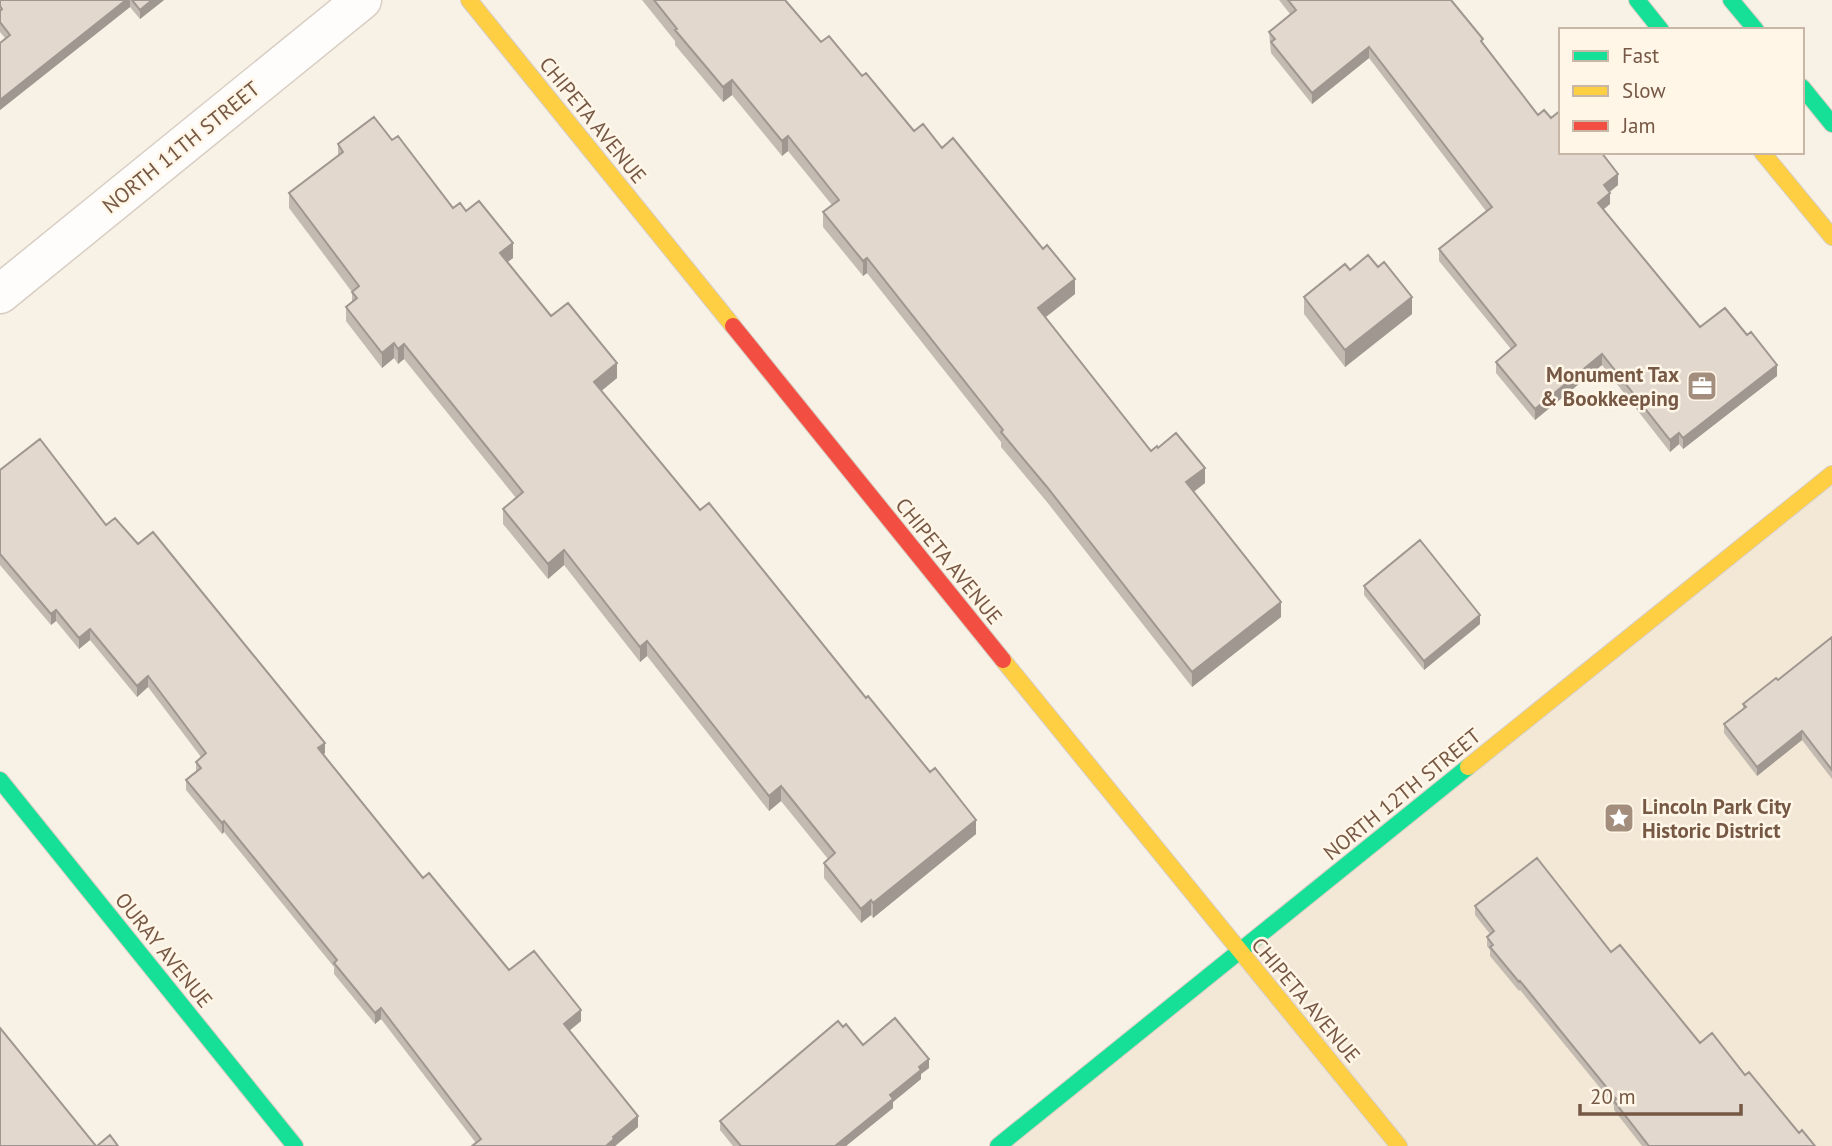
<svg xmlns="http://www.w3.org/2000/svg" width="1832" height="1146" viewBox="0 0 1832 1146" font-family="'PT Sans',sans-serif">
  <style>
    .residential { fill: #f3e7d5 }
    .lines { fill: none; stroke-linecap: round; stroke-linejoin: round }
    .street-casing { stroke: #d8cec4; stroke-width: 41 }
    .fast-casing { stroke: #d7cdc3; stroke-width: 18 }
    .slow-casing { stroke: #d7cdc3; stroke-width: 18 }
    .jam-casing { stroke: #d7cdc3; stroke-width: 18 }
    .street { stroke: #fefdfb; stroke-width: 38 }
    .fast { stroke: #16e098; stroke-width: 16 }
    .slow { stroke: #ffcf43; stroke-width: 16 }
    .jam { stroke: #f24e42; stroke-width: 16 }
    .wall { fill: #c3bab1 }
    .shaded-wall { fill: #9f9790 }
    .building { fill: #e3d8ce; stroke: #9f9790; stroke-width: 2 }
    .labels { text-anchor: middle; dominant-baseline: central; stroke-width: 5; stroke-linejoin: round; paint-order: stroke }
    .street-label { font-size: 21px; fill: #765845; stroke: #fff6e7 }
    .poi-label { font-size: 21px; font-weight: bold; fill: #765845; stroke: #fff6e7; text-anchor: end }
  </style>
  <rect width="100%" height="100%" fill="#f7f1e6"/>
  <!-- residential -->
  <path class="residential" d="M1832,475V1146H998Z"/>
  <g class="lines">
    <!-- street casing -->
    <g class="street-casing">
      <path id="street" d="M0,294L362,0"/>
    </g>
    <!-- fast casing -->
    <g class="fast-casing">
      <path id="fast" d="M1637,0L1661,30
        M1731,0L1756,30
        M1802,87L1832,124
        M0,780L295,1146
        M998,1146L1468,767"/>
    </g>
    <!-- slow casing -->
    <g class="slow-casing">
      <path id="slow" d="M469,0L733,326
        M1762,152L1832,237
        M1003,660L1399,1146
        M1468,767L1832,474"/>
    </g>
    <!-- jam casing -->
    <g class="jam-casing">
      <path id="jam" d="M733,326L1003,660"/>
    </g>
    <!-- street -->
    <use href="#street" class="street"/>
    <!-- fast -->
    <use href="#fast" class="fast"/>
    <!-- slow -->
    <use href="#slow" class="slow"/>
    <!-- jam -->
    <use href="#jam" class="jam"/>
  </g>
  <!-- wall -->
  <path class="wall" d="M0,0H164L140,19L130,7L0,110V43L5,38L0,32Z
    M642,0H785L821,42L862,76L914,131L942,148L1075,294L1046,317L1151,451L1158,448L1205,483L1194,492L1281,617L1192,687L1047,502L1001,447V442L867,273L863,276L823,227V212L832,205L788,151L782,156L732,95L723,102L675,45V41Z
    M1279,0H1451L1538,115L1551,118L1618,185L1610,192V204L1603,209L1700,327L1777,376L1683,449L1679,444L1670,452L1602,365L1535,420L1496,373V362L1511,349L1439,261V249L1486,211L1369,58L1312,104L1271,53L1269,32L1290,14Z
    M392,140L453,208L466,211L513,258L507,262L551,316L617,378L601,391L700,510L866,698L976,834L873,918L871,915L861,923L824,878V863L828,859L781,801L769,811L647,656L640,662L564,565L548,579L503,524V509L516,498L404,359L398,364L394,358L382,368L346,321V307L352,302V292L289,208V193L338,157V144Z
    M1350,270L1412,314L1345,367L1304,314V297Z
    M0,470L106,525L138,544L325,753L323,755L423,878L509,970L581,1021L569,1031L638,1127L615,1146H472L476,1143L381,1019L375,1024L334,974V967L224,832L222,834L186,790V780L196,772V762L201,757L148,687L137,697L90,640L79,649L56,621L51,625L0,565Z
    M1364,586L1480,624L1424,670L1364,595Z
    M1832,637V779L1802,740L1757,776L1724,733V724L1743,710V704L1778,680Z
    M1475,906L1611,952L1700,1043L1745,1075L1799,1133L1815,1146H1642L1614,1110V1105L1520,990L1519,991L1490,956V950L1487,946V937L1490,934L1475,915Z
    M843,1027L863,1045L929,1068L921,1074V1079L893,1102V1108L846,1146H733L720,1130V1121Z"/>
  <!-- shaded-wall -->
  <path class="shaded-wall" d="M126,0H130V7L0,110V100Z
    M152,0H164L140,19V10Z
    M1369,47V58L1312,104V93Z
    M732,80V95L723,102V87Z
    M788,136V151L782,156V141Z
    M1618,174V185L1604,196V185Z
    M1610,193V204L1598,214V203Z
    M513,243V258L500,268V253Z
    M867,258V273L863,276V261Z
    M1075,279V294L1038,323V308Z
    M1412,297V314L1345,367V350Z
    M394,343V358L382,368V353Z
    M404,344V359L398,364V349Z
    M1602,354V365L1535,420V409Z
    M617,363V378L594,397V382Z
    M1777,365V376L1683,449V438Z
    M1679,433V444L1670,452V440Z
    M1205,468V483L1186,497V482Z
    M564,550V565L548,579V564Z
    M1281,602V617L1192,687V672Z
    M56,610V621L51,625V614Z
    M1480,615V624L1424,670V661Z
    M90,629V640L79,649V638Z
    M647,641V656L640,662V647Z
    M148,676V687L137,697V686Z
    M1802,731V740L1757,776V767Z
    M325,743V753L318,759V748Z
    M781,786V801L769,811V796Z
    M976,820V834L873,918V903Z
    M224,821V832L222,834V823Z
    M871,900V915L861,923V909Z
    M381,1008V1019L375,1024V1013Z
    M581,1010V1021L564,1035V1024Z
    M929,1059V1068L921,1074V1079L893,1102V1108L846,1146H835Z
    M638,1116V1127L615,1146H606L613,1137Z"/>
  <!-- building -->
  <path class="building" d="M0,0H126L0,100V43L10,35L0,22V11L2,9L0,6Z
    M132,0H152L140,10Z
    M654,0H785L821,42L829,36L862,76L866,73L914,131L923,124L942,148L953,138L1043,249L1047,245L1075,279L1038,308L1151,451L1157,446L1158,448L1176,433L1205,468L1186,482L1281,602L1192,672L1047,487L1001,432L1003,430L867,258L863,261L823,212L839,200L788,136L782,141L732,80L723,87L675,30L677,29Z
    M1288,0H1451L1483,39L1481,41L1538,115L1544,110L1551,118L1561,110V152H1601L1618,174L1604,185L1610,193L1598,203L1700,327L1725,308L1747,335L1751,332L1777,365L1683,438L1679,433L1670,440L1602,354L1535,409L1496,362L1516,345L1439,249L1492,207L1369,47L1312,93L1271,42L1275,39L1269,32L1296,10Z
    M374,117L392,140L398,136L453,208L460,203L466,211L479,201L513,243L500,253L551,316L568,303L617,363L594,382L700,510L709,503L866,698L868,696L930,772L935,768L976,820L873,903L871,900L861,909L824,863L835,853L781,786L769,796L647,641L640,647L564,550L548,564L503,509L523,492L404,344L398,349L394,343L382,353L346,307L357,298L352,292L359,286L289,193L343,152L338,144Z
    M1368,255L1378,267L1384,262L1412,297L1345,350L1304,297L1345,264L1350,270Z
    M40,439L106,525L115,518L138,544L153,532L325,743L318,748L423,878L429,873L509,970L534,951L581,1010L564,1024L638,1116L613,1137L614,1139L606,1146H472L481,1139L381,1008L375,1013L334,963L337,960L224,821L222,823L186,780L201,768L196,762L206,753L148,676L137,686L90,629L79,638L56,610L51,614L0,554V470Z
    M1420,540L1480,615L1424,661L1364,586Z
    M1832,637V770L1802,731L1757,767L1724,724L1746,707L1743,704L1776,678L1778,680Z
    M1537,858L1611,952L1620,945L1700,1043L1712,1033L1745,1075L1749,1072L1799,1133L1802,1130L1815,1146H1649L1614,1101L1616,1099L1520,981L1519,982L1490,947L1493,945L1487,937L1494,931L1475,906Z
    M895,1018L929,1059L919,1067L921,1070L890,1095L893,1099L835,1146H741L720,1121L838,1021L843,1027L846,1024L863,1045Z
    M0,1028L96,1146H0Z
    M110,1135L118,1146H97Z"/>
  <!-- icons -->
  <defs>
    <g id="office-square" transform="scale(1.575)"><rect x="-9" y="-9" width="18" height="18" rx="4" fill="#a38e7d" stroke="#fff6e7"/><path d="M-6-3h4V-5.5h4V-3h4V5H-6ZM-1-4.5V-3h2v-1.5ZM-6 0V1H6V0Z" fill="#fff"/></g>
    <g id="sight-square" transform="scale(1.575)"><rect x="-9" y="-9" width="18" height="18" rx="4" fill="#a38e7d" stroke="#fff6e7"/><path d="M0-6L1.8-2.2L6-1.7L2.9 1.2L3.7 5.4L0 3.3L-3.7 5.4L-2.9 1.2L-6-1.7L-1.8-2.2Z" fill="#fff"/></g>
  </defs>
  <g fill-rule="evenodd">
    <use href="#office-square" x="1702" y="386"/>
    <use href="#sight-square" x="1619" y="818"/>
  </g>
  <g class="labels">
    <!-- street labels -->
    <g class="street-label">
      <text transform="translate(593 120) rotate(51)">CHIPETA AVENUE</text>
      <text transform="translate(181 147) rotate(-39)">NORTH 11TH STREET</text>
      <text transform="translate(949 561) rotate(51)">CHIPETA AVENUE</text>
      <text transform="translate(1402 794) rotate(-39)">NORTH 12TH STREET</text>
      <text transform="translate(164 950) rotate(51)">OURAY AVENUE</text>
      <text transform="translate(1306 1000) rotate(50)">CHIPETA AVENUE</text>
    </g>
    <!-- poi labels -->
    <g class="poi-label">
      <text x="1679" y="374">Monument Tax<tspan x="1679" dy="24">&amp; Bookkeeping</tspan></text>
      <text x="1642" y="806" text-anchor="start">Lincoln Park City<tspan x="1642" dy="24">Historic District</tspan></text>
    </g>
  </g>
  <!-- legend -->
  <rect x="1559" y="28" width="245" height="126" fill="#fff6e7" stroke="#c8b7a6" stroke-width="2"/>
  <rect x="1573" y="51" width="35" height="10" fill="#16e098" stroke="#c8b7a6" stroke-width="2"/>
  <text x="1622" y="63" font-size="21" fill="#765845">Fast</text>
  <rect x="1573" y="86" width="35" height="10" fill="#ffcf43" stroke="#c8b7a6" stroke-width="2"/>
  <text x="1622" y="98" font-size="21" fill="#765845">Slow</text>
  <rect x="1573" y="121" width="35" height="10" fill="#f24e42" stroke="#c8b7a6" stroke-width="2"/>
  <text x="1622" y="133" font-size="21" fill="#765845">Jam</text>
  <!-- scale -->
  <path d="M1580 1104v10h161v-10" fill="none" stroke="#765845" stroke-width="3.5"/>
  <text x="1590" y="1104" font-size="21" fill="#765845" stroke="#fff6e7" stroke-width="5" paint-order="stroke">20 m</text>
</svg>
